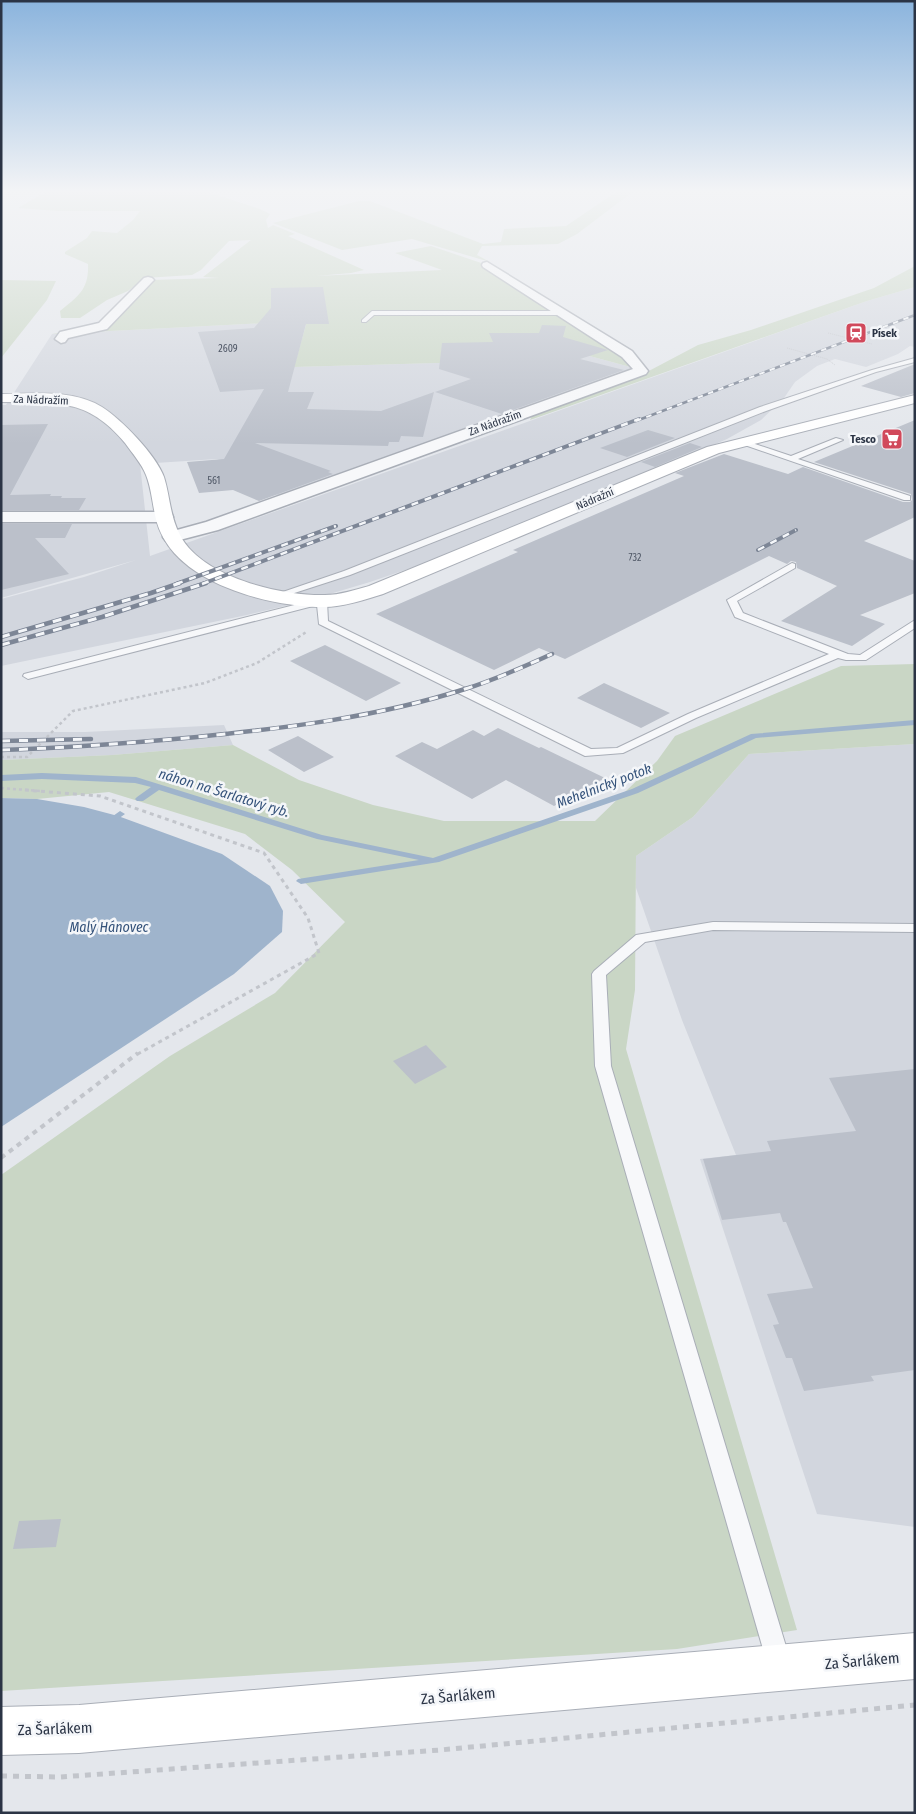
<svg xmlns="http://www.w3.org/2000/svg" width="916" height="1814" viewBox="0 0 916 1814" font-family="'Fira Sans Condensed',sans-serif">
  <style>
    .built { fill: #d2d6de }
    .green { fill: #c9d6c5 }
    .water { fill: #9fb4cc }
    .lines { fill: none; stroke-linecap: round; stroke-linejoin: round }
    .stream { fill: #9fb4cc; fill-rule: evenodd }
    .building { fill: #bbc0ca }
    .lane-casing { stroke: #a9aeb7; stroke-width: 2 }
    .street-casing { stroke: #a9aeb7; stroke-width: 3 }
    .secondary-casing { stroke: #a9aeb7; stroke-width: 2 }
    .path-far4 { stroke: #c2c5cb; stroke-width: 1; stroke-dasharray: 1 1; stroke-linecap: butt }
    .path-far3 { stroke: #c2c5cb; stroke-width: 2.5; stroke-dasharray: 3 3; stroke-linecap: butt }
    .path-far2 { stroke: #c2c5cb; stroke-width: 3; stroke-dasharray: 4 4; stroke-linecap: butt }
    .path-far1 { stroke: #c2c5cb; stroke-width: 4; stroke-dasharray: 5 5; stroke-linecap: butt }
    .path { stroke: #c2c5cb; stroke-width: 5; stroke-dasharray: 6 6; stroke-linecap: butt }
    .lane { fill: #f7f8fa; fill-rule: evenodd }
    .street { fill: #f7f8fa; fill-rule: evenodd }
    .secondary { fill: #fff; fill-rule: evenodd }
    .rail-far2-casing { stroke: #7d8696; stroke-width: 2.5 }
    .rail-far1-casing { stroke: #7d8696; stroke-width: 4 }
    .rail-casing { stroke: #7d8696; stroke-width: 4.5 }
    .rail-far2 { stroke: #f4f6f9; stroke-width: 2; stroke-dasharray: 5.5; stroke-linecap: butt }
    .rail-far1 { stroke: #f4f6f9; stroke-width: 2.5; stroke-dasharray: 7; stroke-linecap: butt }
    .rail { stroke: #f4f6f9; stroke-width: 3; stroke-dasharray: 9; stroke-linecap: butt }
    .labels { text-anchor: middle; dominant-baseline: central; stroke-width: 5; stroke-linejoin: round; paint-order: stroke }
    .number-label { font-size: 10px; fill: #4f5766 }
    .far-poi-label { font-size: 11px; font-weight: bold; fill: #2b3445; stroke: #f4f6f9; text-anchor: start }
    .far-street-label { font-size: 11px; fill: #2b3445; stroke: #f4f6f9 }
    .water-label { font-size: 14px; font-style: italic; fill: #34527a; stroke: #f4f6f9 }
    .near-street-label { font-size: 15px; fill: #2b3445; stroke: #f4f6f9 }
  </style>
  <rect width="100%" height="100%" fill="#e4e7ec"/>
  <!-- built -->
  <path class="built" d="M915,287V347L910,346L898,354L866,367L835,359L817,366L795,382L784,398L761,420L727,439L690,455L443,557L370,582L306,601L247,615L1,666V599L84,577L136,560L1,598V405H6L52,334L307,321L294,367L474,362L571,351L634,368L630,373L282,497L264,489L234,464L217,459L140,464L150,556L867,301Z
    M224,725L233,745L112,755L1,760V732H85Z
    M915,744V1527L817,1514L700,1159L736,1155L682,1020L636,888V856L693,817L749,754Z"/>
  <!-- green -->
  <path class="green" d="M49,190H202L260,209L270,214L266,220L268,228L273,225L295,234L288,236L364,270L351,273L316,276L442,270L395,253L431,246L493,267L610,343L634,368L571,351L474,362L294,367L307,321L52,334L94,326L150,280L219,278L203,277L251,240L229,241L201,270L192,275L145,278L128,291L107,300L80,318H61L60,311C78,296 89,290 88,264L65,254V252L87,238L92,231L117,233L133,220L140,211H58L18,208Z
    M619,190H635L577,234L558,244L482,246L477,255L490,262L412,239L342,250L273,223L359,201H370L483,244L501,242L504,229L566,226Z
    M915,266V287L867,301L530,420L533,414L645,373L698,345L751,330L874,288Z
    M1,280L56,281L47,300L1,358Z
    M915,664V744L749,754L693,817L636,856L635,990L626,1049L797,1630L677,1649L1,1691V1175L170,1056L275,993L345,922L292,870L245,834L109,792L37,799L1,798V760L112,755L233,745L299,780L373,805L444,821H595L657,761L675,736L841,666Z"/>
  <!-- water -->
  <path class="water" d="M1,798L37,799L84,807L118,816L222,854L270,886L283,911L282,932L234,974L1,1127Z"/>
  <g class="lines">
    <!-- stream -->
    <path class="stream" d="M915,720V725L756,738L638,793L439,862L301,884L296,881L298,879L419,860L317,839L159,790L143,801H137L135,799L137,797L151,787L135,783L42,779L1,781V775L42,773L136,777L322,835L433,858L632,789L751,734Z
      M120,811L125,814L118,819L115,818L113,816Z"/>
  </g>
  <!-- building -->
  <path class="building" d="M323,287L329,324H306L288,392H314L307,409L381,411L434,392L423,437L401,436L399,442H389L388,446L255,443L331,471L328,472L333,474L259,501L233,490L199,493L187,462L224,459L264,389L220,392L198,332L254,328L271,308V288Z
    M542,325L566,326L563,337L608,350L580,359L624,370L502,414L435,392L471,379L439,369L442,343L493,342L489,333H539Z
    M915,364V393L901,397L861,386Z
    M915,420V517L864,541L915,561V593L860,615L885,624L852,646L781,621L837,586L797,568L796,562L791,561L787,564L769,556L565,659L539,648L494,670L376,614L518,552L513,550L684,476L675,473L724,454L788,474L803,467L903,502H910L912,500L911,494L814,462Z
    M48,424L10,495L51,494L50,496H62L61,498H86L79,510H1V425Z
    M648,430L675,438L627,457L600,448Z
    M690,443L702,447L655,467L641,462Z
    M1,524H72L65,538H35L69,574L1,590Z
    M325,645L401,683L366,701L290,661Z
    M604,683L670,713L641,728L577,698Z
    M498,728L539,748L541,747L605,778L554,806L506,780L472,799L395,756L422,742L437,749L473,730L484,736Z
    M298,736L334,757L304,772L268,750Z
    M426,1045L447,1067L415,1084L393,1061Z
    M915,1069V1370L871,1376L874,1381L804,1391L792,1358H786L773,1325L779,1324L767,1294L813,1288L786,1222H783L780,1213L722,1220L703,1159L771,1151L767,1141L856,1131L829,1078Z
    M61,1519L56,1547L13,1549L19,1521Z"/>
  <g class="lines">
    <!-- lane casing -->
    <g class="lane-casing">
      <path id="lane" d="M372,311H562L565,313L562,315H374L366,322H362V320Z
        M915,358V362L876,372L766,411L350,575L282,597L279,598L274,595L344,571L760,407L872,370Z
        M836,438L843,440L798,459L910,496V500H904L736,442L743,440L791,456Z
        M792,563L795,564V568L737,601L743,613L848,654L860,655L915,620V628L866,660H846L838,658L696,718L623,753L585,756L319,624L317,605L28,679L23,676L24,674L322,598L327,601L328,621L591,749L617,748L688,714L829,654L735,617L727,600Z
        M713,922L915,924V932L713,930L645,942L606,975L611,1066L791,1663L787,1671L779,1675L771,1671L767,1663L595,1066L592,974L594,971L636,935Z"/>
    </g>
    <!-- street casing -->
    <g class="street-casing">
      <path id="street" d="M487,262L632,351L648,371L646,374L218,530L172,542L166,541L163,537L166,533L206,522L633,369L622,357L483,267L482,265L483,263Z
        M148,277L152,278L154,280L152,282L107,329L68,338L65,342L61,343L55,339L60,332L99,323L144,278Z
        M1,512H165L171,513L173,517L171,521L165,522H1Z"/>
    </g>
    <!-- secondary casing -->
    <g class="secondary-casing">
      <path id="secondary" d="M1,394C33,394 73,389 102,407C121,419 156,455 164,477C170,496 170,517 180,535C201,577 281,596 325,595C340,595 355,590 369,586L707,447L915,395V403L719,453L383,594C364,600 343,607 324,607C272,607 189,586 163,537C152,518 154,495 146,475C142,464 132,453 125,443C87,397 55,403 1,402Z
        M915,1633V1679L79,1753L1,1755V1707L79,1705Z"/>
    </g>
    <!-- path-far4 -->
    <path class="path-far4" d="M828,333L872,344
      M787,348L827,359L835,365"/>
    <!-- path-far3 -->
    <path class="path-far3" d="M1,757H27L73,711L205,683L257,663L308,631
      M1,788L40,791"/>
    <!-- path-far2 -->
    <path class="path-far2" d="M25,790L100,796L264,853L308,918L319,953L136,1055"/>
    <!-- path-far1 -->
    <path class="path-far1" d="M1,1158L138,1053"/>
    <!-- path -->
    <path class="path" d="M1,1776L60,1777L440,1750L915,1705"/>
    <!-- lane -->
    <use href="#lane" class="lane"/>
    <!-- street -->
    <use href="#street" class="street"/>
    <!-- secondary -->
    <use href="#secondary" class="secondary"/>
    <!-- rail-far2 casing -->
    <g class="rail-far2-casing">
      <path id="rail-far2" d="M636,421L915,315"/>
    </g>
    <!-- rail-far1 casing -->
    <g class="rail-far1-casing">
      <path id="rail-far1" d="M758,550L796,530
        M176,584L336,526
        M202,584L639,419"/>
    </g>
    <!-- rail casing -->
    <g class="rail-casing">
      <path id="rail" d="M1,637L151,593L180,583
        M1,645L102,617L206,583
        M1,741L91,739
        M1,750C67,748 132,743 197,737C287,728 378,717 465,689C495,680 523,667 552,654"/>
    </g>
    <!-- rail-far2 -->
    <use href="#rail-far2" class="rail-far2"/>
    <!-- rail-far1 -->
    <use href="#rail-far1" class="rail-far1"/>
    <!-- rail -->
    <use href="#rail" class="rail"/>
  </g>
  <!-- sky -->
  <linearGradient id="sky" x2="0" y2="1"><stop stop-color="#8bb4dd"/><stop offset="0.43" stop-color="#f3f4f6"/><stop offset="1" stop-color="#f3f4f6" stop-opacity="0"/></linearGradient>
  <rect width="916" height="444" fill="url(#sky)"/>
  <!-- icons -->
  <defs>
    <g id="station-square" transform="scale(1.125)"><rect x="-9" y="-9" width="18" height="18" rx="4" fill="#d1495b" stroke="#f4f6f9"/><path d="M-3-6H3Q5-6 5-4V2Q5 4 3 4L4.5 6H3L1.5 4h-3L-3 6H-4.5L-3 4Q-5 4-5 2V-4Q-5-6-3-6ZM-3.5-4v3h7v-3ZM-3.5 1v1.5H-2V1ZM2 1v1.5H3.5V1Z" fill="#fff"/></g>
    <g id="supermarket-square" transform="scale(1.125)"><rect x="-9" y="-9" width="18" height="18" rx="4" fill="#d1495b" stroke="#f4f6f9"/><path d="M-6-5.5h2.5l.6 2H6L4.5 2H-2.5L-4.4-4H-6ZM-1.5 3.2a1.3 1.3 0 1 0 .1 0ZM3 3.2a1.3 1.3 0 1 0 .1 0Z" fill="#fff"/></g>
  </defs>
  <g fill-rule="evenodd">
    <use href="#station-square" x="856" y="333"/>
    <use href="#supermarket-square" x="892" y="439"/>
  </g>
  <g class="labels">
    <!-- number labels -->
    <g class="number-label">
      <text x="228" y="349">2609</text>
      <text x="214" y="481">561</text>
      <text x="635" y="558">732</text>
    </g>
    <!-- far-poi labels -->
    <g class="far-poi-label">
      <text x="872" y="333">Písek</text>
      <text x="876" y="439" text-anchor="end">Tesco</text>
    </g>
    <!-- far-street labels -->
    <g class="far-street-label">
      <text transform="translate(41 400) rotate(2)">Za Nádražím</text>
      <text transform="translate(495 423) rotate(-20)">Za Nádražím</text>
      <text transform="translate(595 499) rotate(-23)">Nádražní</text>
    </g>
    <!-- water labels -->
    <g class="water-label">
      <text transform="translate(604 786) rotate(-21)">Mehelnický potok</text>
      <text transform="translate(224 793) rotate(17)">náhon na Šarlatový ryb.</text>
      <text x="109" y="927">Malý Hánovec</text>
    </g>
    <!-- near-street labels -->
    <g class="near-street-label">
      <text transform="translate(862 1661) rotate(-5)">Za Šarlákem</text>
      <text transform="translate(458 1696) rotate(-5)">Za Šarlákem</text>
      <text transform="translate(55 1729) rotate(-2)">Za Šarlákem</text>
    </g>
  </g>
  <!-- border -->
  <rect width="916" height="1814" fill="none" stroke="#2b3445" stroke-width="5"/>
</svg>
